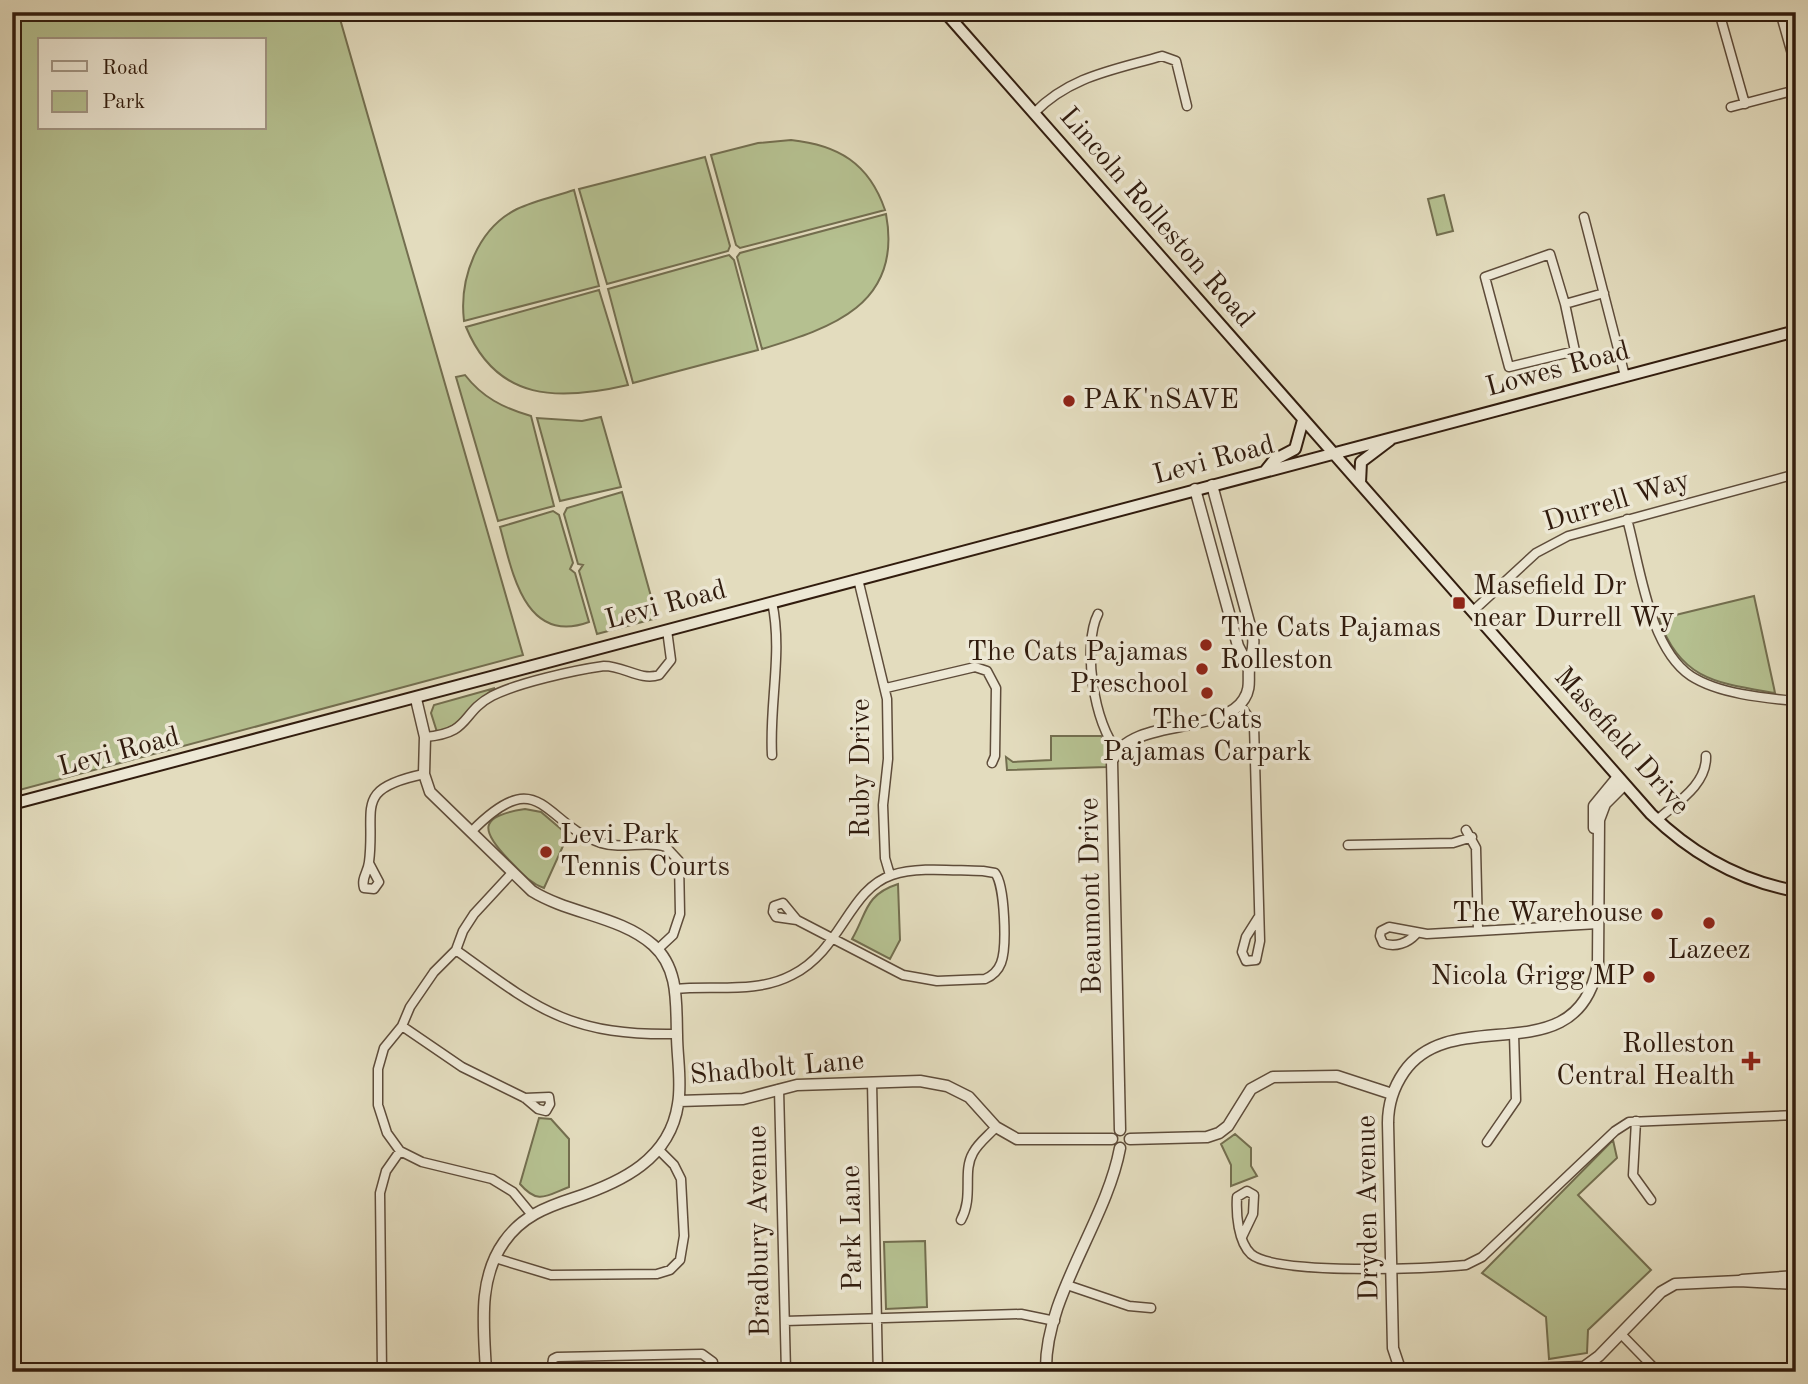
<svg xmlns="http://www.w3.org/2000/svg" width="1808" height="1384" viewBox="0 0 1808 1384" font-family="'Old Standard TT',serif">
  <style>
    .green { fill: #b5c090; stroke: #736e4f; stroke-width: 2; fill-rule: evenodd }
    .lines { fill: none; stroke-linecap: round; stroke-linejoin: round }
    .minor-casing { stroke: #5e4c3a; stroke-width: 11 }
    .tertiary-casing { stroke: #5e4c3a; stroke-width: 13 }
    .secondary-casing { stroke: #311c0e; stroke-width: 14 }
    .minor { stroke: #ede8d5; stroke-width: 8 }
    .tertiary { stroke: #ede8d5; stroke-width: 10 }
    .secondary { stroke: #ede8d5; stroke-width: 10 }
    .poi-dot { fill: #8f2418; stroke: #ede8d5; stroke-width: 2.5 }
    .labels { text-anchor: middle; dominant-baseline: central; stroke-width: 7; stroke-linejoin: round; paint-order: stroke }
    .street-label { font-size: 28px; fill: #311c0e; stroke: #ede8d5 }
    .poi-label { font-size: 28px; fill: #311c0e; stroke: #ede8d5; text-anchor: start }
  </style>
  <rect width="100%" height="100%" fill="#e3dcbe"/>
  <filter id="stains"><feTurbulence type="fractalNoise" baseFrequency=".00286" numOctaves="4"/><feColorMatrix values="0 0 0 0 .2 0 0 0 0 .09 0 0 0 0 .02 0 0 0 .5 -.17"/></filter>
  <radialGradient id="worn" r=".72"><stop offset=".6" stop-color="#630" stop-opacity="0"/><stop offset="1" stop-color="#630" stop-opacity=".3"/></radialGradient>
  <!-- green -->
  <path class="green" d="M12,12H338L523,655L12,792ZM40,40H264V128H40Z
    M791,140C838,145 869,163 885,210L740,248L736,245L711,155L758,143Z
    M705,157L730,246L728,251L607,284L579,189Z
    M574,190L599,286L464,321C459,279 477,229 517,209C534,201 556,196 574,190Z
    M1444,195L1453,231L1437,235L1428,199Z
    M886,214C903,305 831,328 762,349L737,257L740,253Z
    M729,255L734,260L758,350L633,383L608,289Z
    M599,290L628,385C559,401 497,402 466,327Z
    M465,375C482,397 503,408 531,416L554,506L498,521L456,377Z
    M601,417L621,487L560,501L537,418L582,421Z
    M622,492L657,618L597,634L579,571L583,565L578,564L564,514L567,508Z
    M553,511L559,515L573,563L570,569L575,573L589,622C524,646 512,570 500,527Z
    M1754,596L1774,688L1775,693C1717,683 1680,680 1659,619Z
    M495,688C473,702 464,726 437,732L431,713L434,705Z
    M1051,736H1101L1111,751L1107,767L1007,770L1006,757L1013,762L1051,760Z
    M525,809L541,812L568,835L544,888C529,883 520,871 509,860C481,831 477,816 525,809Z
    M898,884L900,940L890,959L852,939C867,914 864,895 898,884Z
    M539,1118L551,1119L569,1139V1187C546,1196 538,1205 520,1184Z
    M1235,1134L1251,1148V1166L1257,1176L1231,1186V1165L1221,1144Z
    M1613,1140L1617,1158L1578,1195L1651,1270L1588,1330L1587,1353L1549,1359L1546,1317L1482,1273Z
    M925,1241L927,1307L886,1309L884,1242Z"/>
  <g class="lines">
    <!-- minor casing -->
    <g class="minor-casing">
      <path id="minor" d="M1719,12L1745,104
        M1780,12L1796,68
        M1731,107L1796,90
        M1034,113C1070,76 1114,70 1162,56L1176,61L1187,106
        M1584,217L1625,376
        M1565,304L1550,254L1485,277L1509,367L1575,351L1565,304L1604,293
        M1627,519C1640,566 1649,648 1691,676C1719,694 1764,698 1796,701
        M858,579L887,699L888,759L883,805L885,858L890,875
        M1473,611L1536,553L1568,536L1796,474
        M1098,614C1082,645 1094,726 1118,751
        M886,688L975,667L987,671L996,688L995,756L992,763
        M1240,705L1254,725L1260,941L1256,960L1246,961L1242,952L1246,937L1258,918
        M425,737C472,733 460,713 492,696C517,683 575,670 604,666C624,666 640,681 659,675L671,660L667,630
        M772,755C769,704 783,652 772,602
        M1657,820C1676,803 1707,785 1706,756
        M1466,830L1476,848L1478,931
        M472,831C541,761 543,824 601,843C623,850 646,840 666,847L679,861L680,914L673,935L658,949
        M1348,845L1453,843L1472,837
        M369,863L379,882L374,889L364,888C361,878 368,872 369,862C376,808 352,789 424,774
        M511,874L474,914L463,931L456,950L434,972L410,1007L402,1026L384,1048L378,1069V1105L387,1133L400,1151L422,1162L492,1179L513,1192L532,1215
        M1416,934C1408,943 1395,948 1383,943L1380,936L1381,931L1389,927L1427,934L1598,924
        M456,950C539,1010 570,1036 677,1034
        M675,989C714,985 756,994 792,975C842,950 848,890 892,875C919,866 956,871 983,871L995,873C1005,885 1007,948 1001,963C998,971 992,976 985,979L937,981L903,975L797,920L776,917L773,912L774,906L783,903L797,920
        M402,1026L462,1067L525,1098L538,1109L546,1111L550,1104L549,1097L525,1098
        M872,1082L878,1372
        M779,1089L786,1372
        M1794,1115L1796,1143
        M1636,1121L1633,1175L1651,1200
        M1487,1142L1516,1100L1514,1034
        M961,1220C974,1196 962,1172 973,1153C978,1143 989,1135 996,1127
        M1242,1237L1253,1214L1254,1195L1247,1191L1237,1197C1236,1214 1238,1242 1251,1254C1275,1275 1431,1269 1466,1265L1482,1257L1615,1131L1629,1122L1796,1115
        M495,1258L551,1275L657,1274L670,1270L680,1260L684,1236L681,1179L674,1165L659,1150
        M1067,1285L1129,1306L1151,1308
        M785,1321L1021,1314L1055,1321
        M1621,1334L1658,1372
        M382,1372L380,1193L386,1171L400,1151
        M551,1372L553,1359L557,1357L702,1354L713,1362V1372"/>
    </g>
    <!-- tertiary casing -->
    <g class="tertiary-casing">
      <path id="tertiary" d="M1195,489L1238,646L1249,667
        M416,699L425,737L424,774L430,792L532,891C569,914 620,916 653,945C679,968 676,1003 677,1035C677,1057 682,1082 678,1104C670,1159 622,1182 574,1198C546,1207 521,1217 504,1242C477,1280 484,1328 486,1372
        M1594,828V806L1617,778
        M679,1101L743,1099L797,1085L920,1081L947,1086L969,1097L996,1127L1017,1139H1112
        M1120,1130L1112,761C1131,716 1223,735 1244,699C1251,688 1248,680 1249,668C1250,656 1255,650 1253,637L1212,485
        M1130,1139L1207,1137L1219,1133L1228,1126L1251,1089L1273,1077L1337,1076L1392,1094
        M1742,1280L1796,1276
        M1046,1372C1044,1297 1106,1223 1120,1148
        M1409,1372L1399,1366L1393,1348L1388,1123C1388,1104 1393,1088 1404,1072C1453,1001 1578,1077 1598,964L1599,820L1605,804L1624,785
        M1436,1372L1584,1367L1599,1356L1661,1292L1675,1284L1739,1281L1796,1284"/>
    </g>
    <!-- secondary casing -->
    <g class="secondary-casing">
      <path id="secondary" d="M945,12L1651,814C1691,853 1740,881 1796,891
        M1266,470L1274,460L1295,449L1303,420
        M1360,483L1361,462L1390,440
        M12,804L1796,331"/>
    </g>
    <!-- minor -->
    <use href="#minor" class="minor"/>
    <!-- tertiary -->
    <use href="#tertiary" class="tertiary"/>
    <!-- secondary -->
    <use href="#secondary" class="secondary"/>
  </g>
  <!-- markers -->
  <g class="poi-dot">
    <circle cx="1069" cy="401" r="7"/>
    <rect x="1452" y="596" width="14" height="14" rx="3.5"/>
    <circle cx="1206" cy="645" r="7"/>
    <circle cx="1202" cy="669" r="7"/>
    <circle cx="1207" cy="693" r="7"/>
    <circle cx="546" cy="852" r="7"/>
    <circle cx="1657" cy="914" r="7"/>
    <circle cx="1709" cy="923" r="7"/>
    <circle cx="1649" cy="977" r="7"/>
    <path d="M1747.5 1050.5h7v7h7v7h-7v7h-7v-7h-7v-7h7z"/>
  </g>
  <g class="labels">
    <!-- street labels -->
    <g class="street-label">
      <text transform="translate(1156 218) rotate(49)">Lincoln Rolleston Road</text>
      <text transform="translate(1558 370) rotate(-15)">Lowes Road</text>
      <text transform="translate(1214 461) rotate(-15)">Levi Road</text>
      <text transform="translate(1617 502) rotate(-17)">Durrell Way</text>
      <text transform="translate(666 606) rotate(-15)">Levi Road</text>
      <text transform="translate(1621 742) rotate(48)">Masefield Drive</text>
      <text transform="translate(119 753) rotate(-15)">Levi Road</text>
      <text transform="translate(862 768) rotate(-90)">Ruby Drive</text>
      <text transform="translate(1092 896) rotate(-91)">Beaumont Drive</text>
      <text transform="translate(777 1069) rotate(-5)">Shadbolt Lane</text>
      <text transform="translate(1369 1208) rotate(-91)">Dryden Avenue</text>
      <text transform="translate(853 1228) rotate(-91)">Park Lane</text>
      <text transform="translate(760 1231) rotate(-91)">Bradbury Avenue</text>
    </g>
    <!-- poi labels -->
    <g class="poi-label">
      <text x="1083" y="401">PAK'nSAVE</text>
      <text x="1473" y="587">Masefield Dr<tspan x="1473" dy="32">near Durrell Wy</tspan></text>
      <text x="1220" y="629">The Cats Pajamas<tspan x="1220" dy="32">Rolleston</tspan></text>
      <text x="1188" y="653" text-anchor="end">The Cats Pajamas<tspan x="1188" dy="32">Preschool</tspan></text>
      <text x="1207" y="721" text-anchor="middle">The Cats<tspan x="1207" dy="32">Pajamas Carpark</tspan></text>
      <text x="560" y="836">Levi Park<tspan x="560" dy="32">Tennis Courts</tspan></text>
      <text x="1643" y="914" text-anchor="end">The Warehouse</text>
      <text x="1709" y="951" text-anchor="middle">Lazeez</text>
      <text x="1635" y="977" text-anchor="end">Nicola Grigg MP</text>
      <text x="1735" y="1045" text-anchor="end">Rolleston<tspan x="1735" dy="32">Central Health</tspan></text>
    </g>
  </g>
  <!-- margin -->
  <rect width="1808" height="1384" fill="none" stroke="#e3dcbe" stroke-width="42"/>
  <rect x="14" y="14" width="1780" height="1356" fill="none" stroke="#311c0e" stroke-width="3.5"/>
  <rect x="21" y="21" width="1766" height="1342" fill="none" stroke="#311c0e" stroke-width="2"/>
  <!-- legend -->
  <rect x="38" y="38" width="228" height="91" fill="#ede8d5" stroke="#a29685" stroke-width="2"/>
  <rect x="52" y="61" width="35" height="10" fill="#ede8d5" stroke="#a29685" stroke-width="2"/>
  <text x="102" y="74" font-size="21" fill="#311c0e">Road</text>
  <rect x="52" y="91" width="35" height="21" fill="#b5c090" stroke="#a29685" stroke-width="2"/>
  <text x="102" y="108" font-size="21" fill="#311c0e">Park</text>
  <rect width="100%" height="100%" filter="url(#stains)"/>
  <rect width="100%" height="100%" fill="url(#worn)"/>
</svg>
